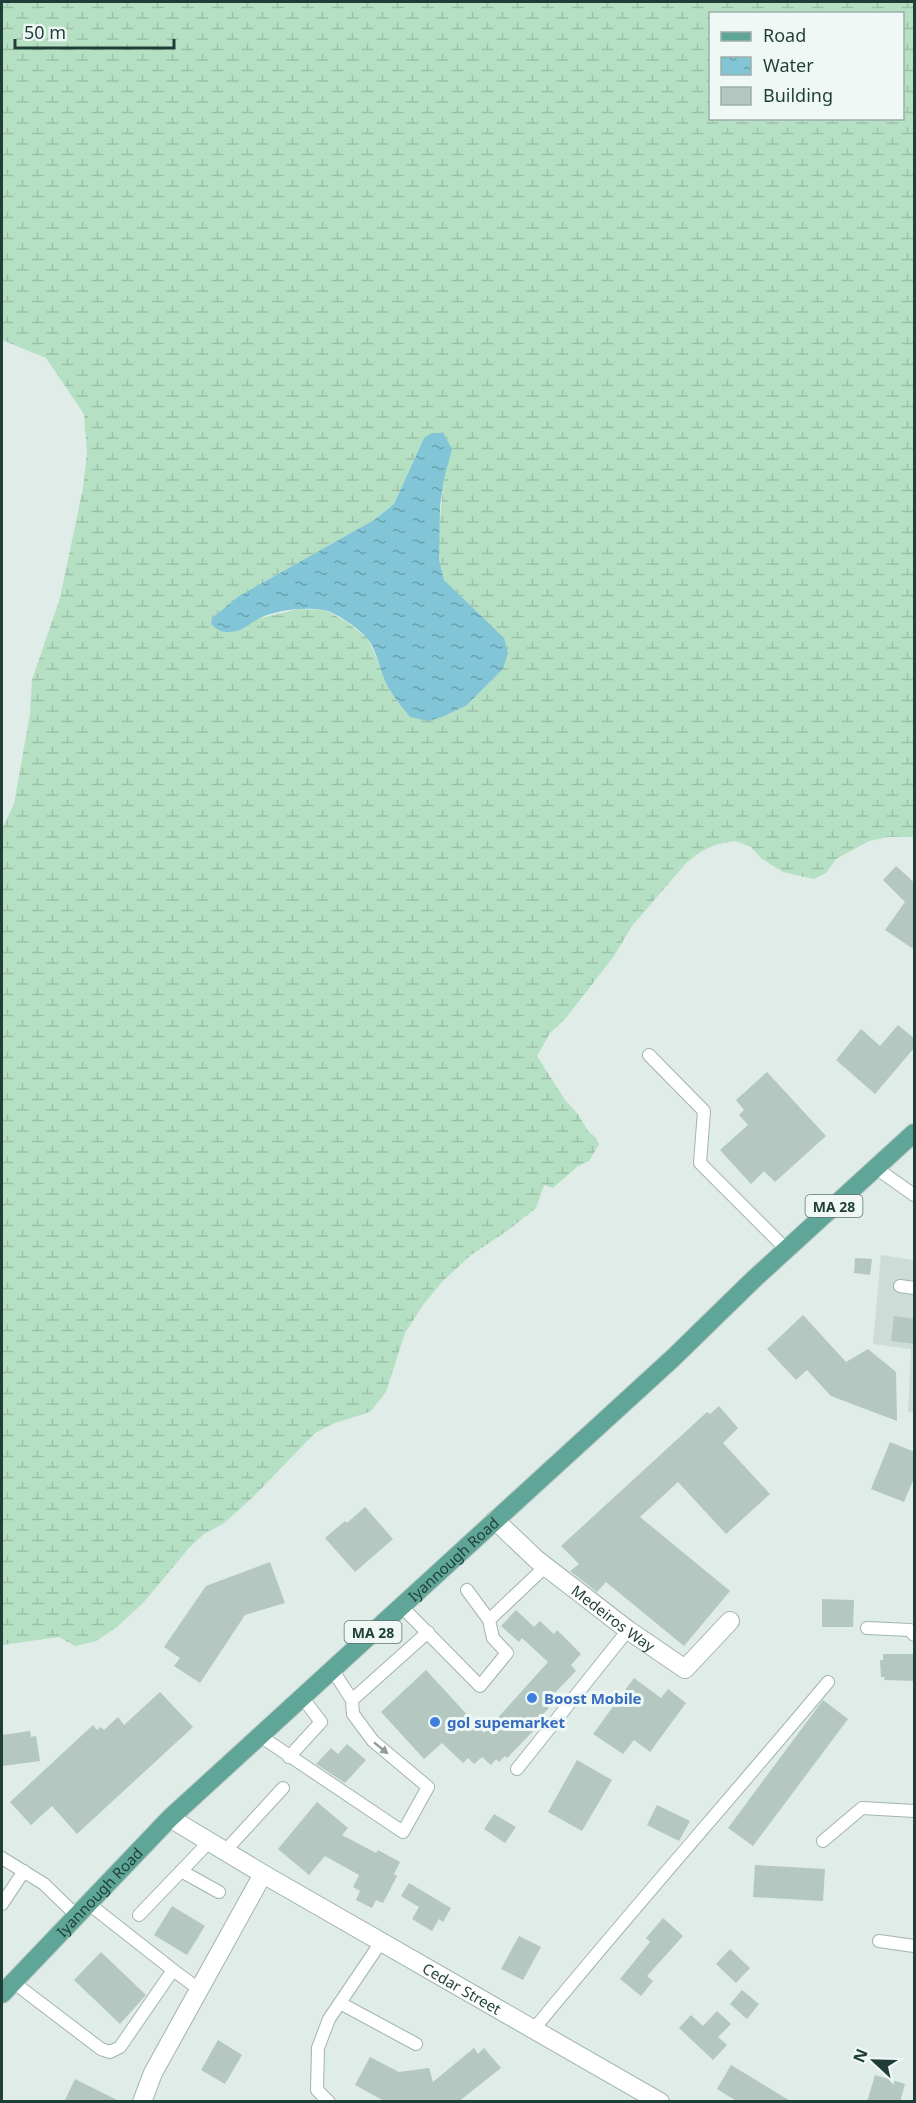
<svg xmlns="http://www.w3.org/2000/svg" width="916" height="2103" viewBox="0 0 916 2103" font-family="'Noto Sans',sans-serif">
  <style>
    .built { fill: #cddcd6 }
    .wetland { fill: url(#wetland-marsh); fill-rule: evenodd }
    .water { fill: url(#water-ripples) }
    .building { fill: #b4c7c0 }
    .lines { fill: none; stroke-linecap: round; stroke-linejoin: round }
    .lane-casing { stroke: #a2b4af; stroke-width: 14 }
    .street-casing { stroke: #a2b4af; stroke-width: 20 }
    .primary-casing { stroke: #c0c9c7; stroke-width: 20 }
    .lane { stroke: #fff; stroke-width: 12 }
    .street { stroke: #fff; stroke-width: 18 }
    .primary { stroke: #5fa698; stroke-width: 18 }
    .oneway { fill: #8f9e9b }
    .shop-dot { fill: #3f7fe0; stroke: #f0f8f5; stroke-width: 2 }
    .labels { text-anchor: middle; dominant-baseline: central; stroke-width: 6; stroke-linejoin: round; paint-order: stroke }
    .shield { fill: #f0f8f5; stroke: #5e7670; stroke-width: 1.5 }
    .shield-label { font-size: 14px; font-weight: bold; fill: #1f3e37 }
    .street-label { font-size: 15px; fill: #1f3e37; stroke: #f0f8f5 }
    .shop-label { font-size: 15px; font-weight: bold; fill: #366cbe; stroke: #f0f8f5; text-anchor: start }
  </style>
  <defs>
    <pattern id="wetland-marsh" width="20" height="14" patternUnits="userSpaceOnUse" patternTransform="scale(1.5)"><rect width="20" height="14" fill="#b6e0c4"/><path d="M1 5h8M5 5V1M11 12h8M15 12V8" fill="none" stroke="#9cc1a9"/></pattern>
    <pattern id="water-ripples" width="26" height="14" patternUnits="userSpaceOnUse" patternTransform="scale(1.5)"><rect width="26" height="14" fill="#81c5d7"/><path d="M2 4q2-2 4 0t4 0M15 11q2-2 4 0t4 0" fill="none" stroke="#69a1af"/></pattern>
  </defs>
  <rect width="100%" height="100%" fill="#dfece7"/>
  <!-- built -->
  <path class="built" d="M881,1255L914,1260V1413L908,1412L911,1349L873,1344Z"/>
  <!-- wetland -->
  <path class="wetland" d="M2,2H914V837H888L869,841L836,859L826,873L814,879L783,872L762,859L751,847L735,841L718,844L702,851L687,862L632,926L614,956L566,1018L550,1033L537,1056L565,1100L578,1114L588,1131L596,1138L599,1145L589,1161L578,1166L553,1188L544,1185L536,1208L507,1231L471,1255L443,1281L423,1305L405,1333L386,1392L370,1412L335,1423L315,1433L252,1498L223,1524L204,1534L189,1548L143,1603L117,1627L96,1641L75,1646L59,1637L2,1645V829L14,804L30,714L32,680L60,598L83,488L87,453L84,414L46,358L2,340ZM710,14H902V118H710ZM424,438L444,479L438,537L439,559L444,580L460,596L503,669L467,705L398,702L385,681L376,656L367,638L347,622L325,610L299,609L261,618H212L239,596L374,520L394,504Z"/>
  <!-- water -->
  <path class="water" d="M432,433H443L452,449L444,479L440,506L439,559L444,580L504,638L508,653L503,669L467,705L442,717L428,721L410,717C401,705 390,693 384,679C379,665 376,648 366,637C358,628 334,611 323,610C304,607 277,610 260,618C250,623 243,631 231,632C222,633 217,630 211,624L212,618L239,596L374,520L394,504L424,438Z"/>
  <!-- building -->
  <path class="building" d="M896,866L915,883V950L885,930L905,902L883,880Z
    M898,1025L915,1039V1047L875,1094L836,1060L861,1029L880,1046Z
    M767,1072L826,1136L775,1182L764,1171L751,1184L720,1150L748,1125L739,1115L744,1110L736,1100Z
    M855,1258L872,1259L870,1275L854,1273Z
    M803,1315L846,1362L868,1349L896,1372L897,1421L831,1396L807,1370L796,1380L767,1349Z
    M894,1316L915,1319V1344L891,1341Z
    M719,1406L738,1428L723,1443L770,1494L726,1534L678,1482L640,1517L730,1591L684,1646L606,1582L597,1592L570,1571L579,1564L561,1546L707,1412L710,1414Z
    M890,1442L915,1452V1476L904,1502L871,1489Z
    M365,1507L393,1539L355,1572L325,1538L345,1521L347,1523Z
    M270,1562L285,1603L245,1615L200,1683L174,1666L180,1658L164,1647L206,1586Z
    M822,1599L854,1600L853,1627H822Z
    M516,1610L534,1627L540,1621L554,1634L557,1630L581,1654L571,1665L576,1671L544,1704L549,1708L539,1718L543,1721L507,1758L505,1756L499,1762L496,1759L491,1765L482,1757L474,1764L468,1758L463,1763L442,1743L424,1759L381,1712L426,1670L484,1733L548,1662L522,1638L519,1642L501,1626Z
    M883,1654H915V1681L884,1680L885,1677H881L880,1660H883Z
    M634,1678L661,1698L668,1689L686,1703L650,1752L634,1740L623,1754L593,1734Z
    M160,1692L193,1727L77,1834L52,1806L31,1825L10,1802L93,1725L97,1730L101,1727L104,1730L118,1717L124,1725Z
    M823,1700L848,1719L753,1846L728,1828Z
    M30,1731L31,1737L36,1736L40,1761L2,1766V1735Z
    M347,1744L366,1760L345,1783L316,1764L331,1748L338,1754Z
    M577,1760L612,1780L582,1831L548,1812Z
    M317,1802L348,1828L342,1835L376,1853L378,1850L400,1862L394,1874L397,1876L383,1903L376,1900L372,1908L356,1900L360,1891L353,1887L359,1875L325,1856L309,1875L278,1849Z
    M657,1805L690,1821L679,1841L647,1825Z
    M494,1814L516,1827L505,1843L484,1829Z
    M755,1865L825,1869L823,1901L753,1897Z
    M409,1883L451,1908L443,1922L439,1919L432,1931L412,1919L419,1907L401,1896Z
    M172,1906L205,1926L187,1955L154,1935Z
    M663,1918L683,1936L647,1976L653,1981L641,1996L620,1979L650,1942L646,1938Z
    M519,1936L541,1947L523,1980L501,1969Z
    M730,1949L750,1968L736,1983L716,1964Z
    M101,1952L146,1995L120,2024L74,1980Z
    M742,1990L759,2004L747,2019L730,2004Z
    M717,2011L731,2024L718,2037L727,2045L713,2060L679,2028L691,2015L703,2026Z
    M218,2040L242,2055L225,2084L201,2070Z
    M474,2048L478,2054L484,2048L501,2068L458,2102H386L355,2085L370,2057L399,2072L429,2068L433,2082Z
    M731,2065L792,2102H738L717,2089Z
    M875,2075L905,2084L900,2102H867Z
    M75,2079L121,2102H64Z"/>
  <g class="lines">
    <!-- lane casing -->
    <g class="lane-casing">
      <path id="lane" d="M649,1055L704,1111L700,1163L787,1250
        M876,1168L914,1195
        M900,1286L914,1288
        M402,1607L480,1686L507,1653L493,1638L489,1620L467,1590
        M489,1620L546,1566
        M867,1628L910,1630L914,1635
        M332,1669L352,1700L428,1632
        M260,1736L403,1832L428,1787L373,1741L353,1714L352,1700
        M289,1757L321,1722L302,1697
        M517,1769L628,1630
        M823,1841L862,1808L914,1811
        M225,1851L283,1788
        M2,1858L44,1884L77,1916
        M181,1871L219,1892
        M2,1904L24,1871
        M139,1915L209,1842
        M879,1941L914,1946
        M173,1970L200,1990
        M13,1982L101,2049L110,2052L120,2047L173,1970L89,1904
        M340,2003L416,2044
        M534,2029C630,1912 731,1798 828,1682
        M329,2102L317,2090L318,2048L329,2019L381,1942"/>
    </g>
    <!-- street casing -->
    <g class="street-casing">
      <g id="street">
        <path id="s1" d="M495,1520L536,1559L628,1630L685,1669L730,1621"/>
        <path id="s2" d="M170,1818L263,1874L660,2102"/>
        <path d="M142,2102L153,2073L263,1874"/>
      </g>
    </g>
    <!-- primary casing -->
    <g class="primary-casing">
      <g id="primary">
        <path id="s3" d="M2,1994L170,1818L673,1358L754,1279L914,1133"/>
      </g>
    </g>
    <!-- lane -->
    <use href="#lane" class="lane"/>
    <!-- street -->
    <use href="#street" class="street"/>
    <!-- primary -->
    <use href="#primary" class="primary"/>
  </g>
  <!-- one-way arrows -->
  <defs><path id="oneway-solid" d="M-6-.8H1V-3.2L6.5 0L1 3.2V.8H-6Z" transform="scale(1.5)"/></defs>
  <use class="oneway" href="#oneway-solid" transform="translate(381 1748) rotate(39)"/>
  <!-- markers -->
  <g class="shop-dot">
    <circle cx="532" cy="1698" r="6"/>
    <circle cx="435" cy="1722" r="6"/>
  </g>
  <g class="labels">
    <!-- shield labels -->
    <g class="shield">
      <rect x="805.5" y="1195" width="57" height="22" rx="4.5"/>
      <rect x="344.5" y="1621" width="57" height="22" rx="4.5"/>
    </g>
    <g class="shield-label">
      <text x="834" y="1206">MA 28</text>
      <text x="373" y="1632">MA 28</text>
    </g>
    <!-- street labels -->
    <g class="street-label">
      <text stroke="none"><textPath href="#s3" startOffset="627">Iyannough Road</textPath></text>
      <text stroke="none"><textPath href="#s1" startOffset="154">Medeiros Way</textPath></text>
      <text stroke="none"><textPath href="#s3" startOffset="141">Iyannough Road</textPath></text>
      <text stroke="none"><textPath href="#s2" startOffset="338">Cedar Street</textPath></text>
    </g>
    <!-- shop labels -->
    <g class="shop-label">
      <text x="544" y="1698">Boost Mobile</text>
      <text x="447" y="1722">gol supemarket</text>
    </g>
  </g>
  <!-- border -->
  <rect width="916" height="2103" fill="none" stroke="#1f3e37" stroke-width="6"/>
  <!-- legend -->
  <rect x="709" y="12" width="195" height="108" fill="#f0f8f5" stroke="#9caea9" stroke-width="1.5"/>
  <rect x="721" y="32" width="30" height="9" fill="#5fa698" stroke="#9caea9" stroke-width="1.5"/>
  <text x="763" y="42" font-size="18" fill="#1f3e37">Road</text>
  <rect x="721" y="57" width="30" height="18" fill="url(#water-ripples)" stroke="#9caea9" stroke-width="1.5"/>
  <text x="763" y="72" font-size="18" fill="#1f3e37">Water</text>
  <rect x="721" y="87" width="30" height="18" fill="#b4c7c0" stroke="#9caea9" stroke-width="1.5"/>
  <text x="763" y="102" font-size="18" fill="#1f3e37">Building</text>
  <!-- north arrow -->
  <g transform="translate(874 2061) rotate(292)" stroke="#f0f8f5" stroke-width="4.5" paint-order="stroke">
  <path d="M0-4.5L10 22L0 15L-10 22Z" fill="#1f3e37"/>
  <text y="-9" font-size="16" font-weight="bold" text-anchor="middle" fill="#1f3e37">N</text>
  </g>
  <!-- scale -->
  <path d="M15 39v9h159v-9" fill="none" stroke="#1f3e37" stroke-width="3"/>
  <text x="24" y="39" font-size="18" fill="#1f3e37" stroke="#f0f8f5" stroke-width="4.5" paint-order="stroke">50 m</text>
</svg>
